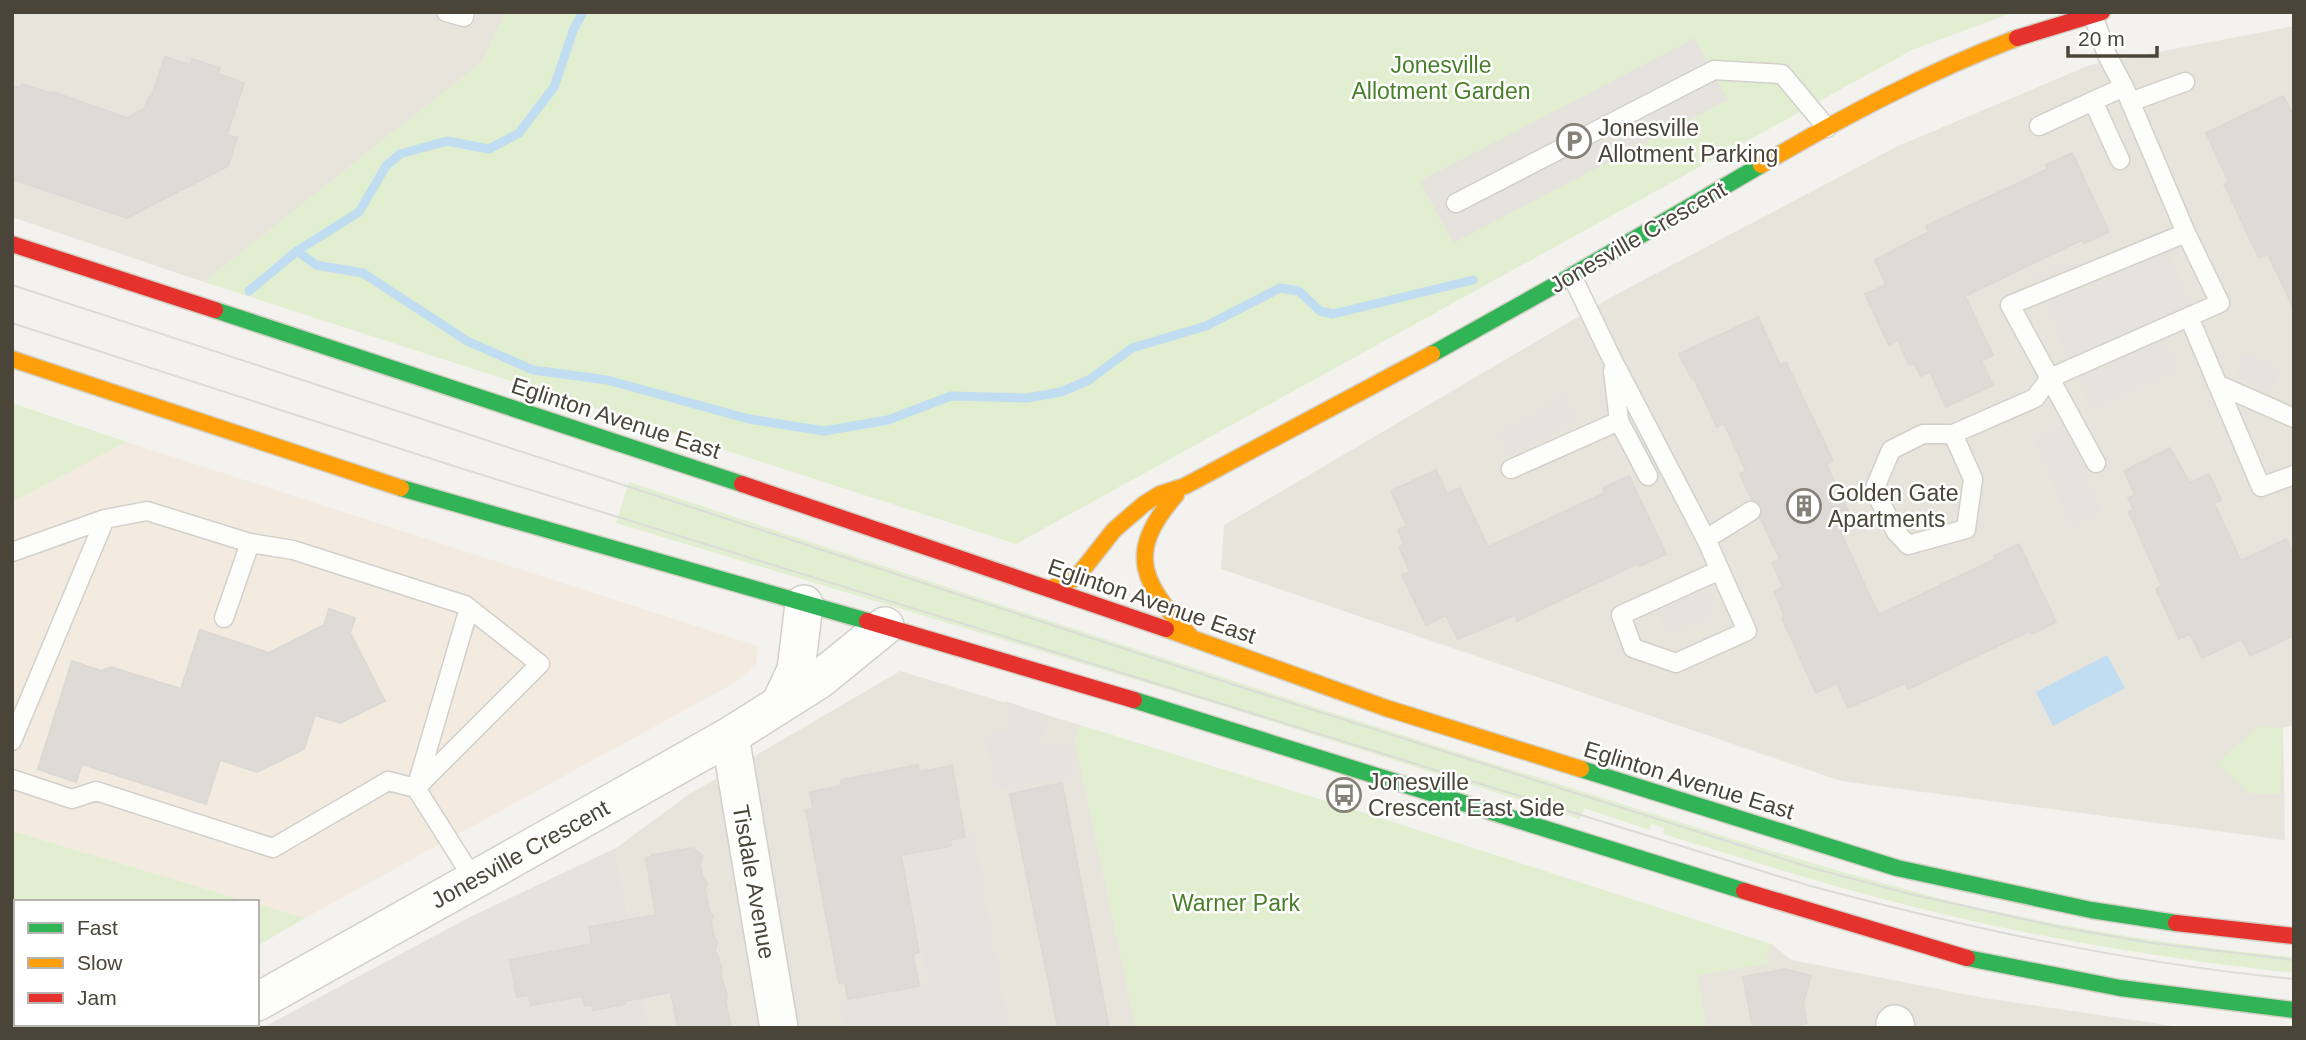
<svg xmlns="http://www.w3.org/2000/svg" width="2306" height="1040" viewBox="0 0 2306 1040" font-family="Helvetica,sans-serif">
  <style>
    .residential { fill: #e7e4dc }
    .commercial { fill: #f3ebdf }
    .industrial { fill: #e6e2de }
    .green { fill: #e1eecf }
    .parking { fill: #e6e3df }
    .water { fill: #c0ddf1 }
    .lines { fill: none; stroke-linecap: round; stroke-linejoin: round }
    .stream { stroke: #c0ddf1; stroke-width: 9 }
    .building { fill: #dedbd6; stroke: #dcd9d4; stroke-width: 2 }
    .lane-casing { stroke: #d2d0cb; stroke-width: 21 }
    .street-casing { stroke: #d2d0cb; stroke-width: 40 }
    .fast-casing { stroke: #d3cfc5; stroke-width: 19 }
    .slow-casing { stroke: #d3cfc5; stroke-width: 19 }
    .jam-casing { stroke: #d3cfc5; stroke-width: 19 }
    .lane { stroke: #fdfdfc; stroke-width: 18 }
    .street { stroke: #fdfdfc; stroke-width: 37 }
    .fast { stroke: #30b455; stroke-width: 16 }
    .slow { stroke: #ff9f0a; stroke-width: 16 }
    .jam { stroke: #e5322d; stroke-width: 16 }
    .tram { stroke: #dbdbda; stroke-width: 2 }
    .labels { text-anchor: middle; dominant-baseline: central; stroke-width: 5; stroke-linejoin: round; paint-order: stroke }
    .park-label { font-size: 23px; fill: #4a7f2a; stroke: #fff }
    .poi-label { font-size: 23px; fill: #4b4439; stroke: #fff; text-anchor: start }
    .street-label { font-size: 23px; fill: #4b4439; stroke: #fff }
  </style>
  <rect width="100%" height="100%" fill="#f4f2ee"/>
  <!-- residential -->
  <path class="residential" d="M12,12H506L482,62L204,282L12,217Z
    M2294,26V725L2283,728L2285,840L1841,781L1221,569L1224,525L1617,294L1898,146L2090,65Z
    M900,671L1080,725L1075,740L1136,1028H649L616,848L688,795Z
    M1771,944L1792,960L1984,998L2187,1028H1706L1697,975L1769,963L1766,955Z"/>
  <!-- commercial -->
  <path class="commercial" d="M127,442L758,646L756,665L736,682L305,918L257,904V902H249L12,831V502Z"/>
  <!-- industrial -->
  <path class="industrial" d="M616,848L649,1028H262L470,917Z"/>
  <!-- green -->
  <path class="green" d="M506,12H2014L1912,50L1016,544L204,282L482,62Z
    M12,403L127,442L12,502Z
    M629,482C936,583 1241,686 1549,781C1680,822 1809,865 1942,899C2057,927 2176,946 2294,957V973C2167,959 2041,939 1918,908C1832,887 1748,860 1663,834L1664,828L1652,824L1649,830L1584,808L1580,819L1216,704L616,523Z
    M1080,725L1390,821L1771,944L1766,955L1769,963L1697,975L1706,1028H1136L1075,740Z
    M2258,727L2283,728L2280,794L2250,793L2217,763Z
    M12,831L249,902H16V1024H123L117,1028H12Z
    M257,904L305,918L257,946Z"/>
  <!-- parking -->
  <path class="parking" d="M1695,38L1728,100L1453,243L1420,181Z
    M2159,231L2201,325L2167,342L2179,369L2091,410L2032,276L2064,261L2082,266Z
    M2243,353L2282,367L2273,391L2235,377Z
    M1566,394L1579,418L1510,457L1496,433Z
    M2065,425L2103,514L2071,527L2033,438Z
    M1707,589L1717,613L1667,635L1657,611Z
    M1005,701L1050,716L1045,726L1042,741L1046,745L1069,742L1075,777L995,789L985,733L1008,729Z
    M974,834L1009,1028H845L840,1001L928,985L903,847Z"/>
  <!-- water -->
  <path class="water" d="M2107,655L2125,688L2053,726L2036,692Z"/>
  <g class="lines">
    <!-- stream -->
    <path class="stream" d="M297,251L316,265L363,273L467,341L533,370L607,380L749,419L824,431L888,420L951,396L1027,398L1061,392L1089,380L1132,348L1206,326L1280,288L1299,291L1320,311L1333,314L1473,280
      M249,291L297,251L359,212L386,166L400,154L447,141L489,149L519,133L554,87L573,31L583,12"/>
  </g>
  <!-- building -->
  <path class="building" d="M165,57L190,65L192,59L220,68L218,74L244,83L227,135L237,138L228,166L127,218L12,179V86L21,88L22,84L52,94L53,92L127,118L145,108L149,97L151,98Z
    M2283,96L2294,117V309L2268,254L2259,258L2224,184L2229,182L2206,133Z
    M2072,153L2109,232L2084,243L2082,240L1965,296L1993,355L1981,361L1993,385L1946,407L1930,372L1921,376L1914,363L1909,365L1898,340L1889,345L1865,294L1886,285L1875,260L1929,232L1926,226L2048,169L2046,165Z
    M1758,317L1780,365L1786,362L1833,461L1826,464L1849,513L1843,516L1849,528L1840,532L1879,615L1995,559L1994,556L2019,544L2056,622L2031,634L2029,631L1908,689L1905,683L1848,708L1837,683L1816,693L1782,618L1785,617L1774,592L1783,587L1772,563L1780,559L1760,517L1761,506L1752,500L1740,474L1746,471L1724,423L1717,427L1694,378L1692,379L1679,354Z
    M2170,448L2190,483L2209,474L2221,500L2214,503L2241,561L2286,539L2294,555V635L2250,656L2242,639L2202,658L2190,634L2179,639L2156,589L2162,586L2129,512L2134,510L2128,498L2135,495L2124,471Z
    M1436,470L1447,494L1460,488L1488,547L1605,493L1603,488L1629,476L1666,554L1640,566L1638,563L1517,621L1515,615L1458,639L1446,615L1426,625L1402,575L1410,572L1399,547L1404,544L1398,530L1407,526L1391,491Z
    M329,609L355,618L350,633L385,701L340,723L315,715L304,749L257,772L220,760L206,804L82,764L76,782L38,769L72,661L101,671L111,667L181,689L200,630L269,653L324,625Z
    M918,765L919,772L952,766L965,837L950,840L951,846L901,855L919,952L913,954L919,986L848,999L845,982L839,983L806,810L813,809L810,792L842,786L841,780Z
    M1062,783L1109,1028H1058L1010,794Z
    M692,848L702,855L700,865L703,878L707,883L705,889L709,910L713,916L711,922L714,937L717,942L715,951L722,968L721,976L727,995L726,1002L731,1028H678L671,992L625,1001V1004L593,1010L592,1005L585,1006L583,996L531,1005L529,995L517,997L510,960L592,944L589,927L656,915L646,858L651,857V855Z
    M1785,969L1811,976L1803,1003L1807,1023L1781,1028H1753L1743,977Z"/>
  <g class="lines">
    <!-- lane casing -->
    <g class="lane-casing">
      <path id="lane" d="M446,12L464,17L465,12
        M2093,15L2107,55L2124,87L2186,233L2010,305L2096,463
        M2130,102L2185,82
        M2039,126L2093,101
        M2120,160L2093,101L2124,87
        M1456,203L1714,70L1782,74L1827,128
        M1572,276L1611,357L1706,539L1747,631L1676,663L1633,648L1621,615L1720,570
        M2189,317L2261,487L2294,475
        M2217,384L2294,418
        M1619,421L1648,476
        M1953,434L1973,479L1966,529L1908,545L1896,532L1874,490L1891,450L1923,434H1953L2035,398L2050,378L2220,303L2186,233
        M1511,469L1619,421L1613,371
        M1706,539L1751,511
        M12,552L105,519
        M224,618L250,543
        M12,741L105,519L147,511L250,543L293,550L465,605L540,664L416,788
        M12,779L72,799L96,791L273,848L388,781L416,788L474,880
        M417,785L469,608"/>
    </g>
    <!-- street casing -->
    <g class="street-casing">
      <path id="street" d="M781,702L796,670L804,604
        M730,736L779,1028
        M257,1002L730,736L820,679L885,626
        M1895,1024L1896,1028
        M211,1028L218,1024"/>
    </g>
    <!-- fast casing -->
    <g class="fast-casing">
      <path id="fast" d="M215,310L742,484
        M1432,354L1566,279L1761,165
        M401,488L867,621
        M1134,700L1744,891
        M1581,769L1897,868L2091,910L2176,923
        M1967,958L2120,988L2294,1010"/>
    </g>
    <!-- slow casing -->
    <g class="slow-casing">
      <path id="slow" d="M1761,165C1843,117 1927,72 2017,38
        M12,359L401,488
        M1176,495C1123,555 1144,584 1191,637
        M1049,589L1076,578L1114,530L1144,504L1160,494L1185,486L1432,354
        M1166,629L1386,708L1581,769"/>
    </g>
    <!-- jam casing -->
    <g class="jam-casing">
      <path id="jam" d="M2017,38L2102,12
        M12,244L215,310
        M742,484L1166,629
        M867,621L1134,700
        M1744,891L1967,958
        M2176,923L2294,936"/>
    </g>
    <!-- lane -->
    <use href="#lane" class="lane"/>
    <!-- street -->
    <use href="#street" class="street"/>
    <!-- fast -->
    <use href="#fast" class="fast"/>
    <!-- slow -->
    <use href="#slow" class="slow"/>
    <!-- jam -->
    <use href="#jam" class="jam"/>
    <!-- tram -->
    <path class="tram" d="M12,285L1241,687L1812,868L1910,894L2064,928L2152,943L2294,960
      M12,323L463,469L1807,885C1967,928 2128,963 2294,979"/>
  </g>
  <!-- icons -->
  <defs>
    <g id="parking-ring" transform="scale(1.75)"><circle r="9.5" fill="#fff" stroke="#868178" stroke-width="1.5"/><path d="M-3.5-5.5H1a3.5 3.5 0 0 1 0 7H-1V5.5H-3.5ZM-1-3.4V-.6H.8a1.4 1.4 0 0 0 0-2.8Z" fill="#868178"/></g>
    <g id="building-ring" transform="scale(1.75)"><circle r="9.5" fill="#fff" stroke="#868178" stroke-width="1.5"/><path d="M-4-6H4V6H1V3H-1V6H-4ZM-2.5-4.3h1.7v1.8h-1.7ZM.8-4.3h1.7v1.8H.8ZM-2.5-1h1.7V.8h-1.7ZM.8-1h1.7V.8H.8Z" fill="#868178"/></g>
    <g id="bus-ring" transform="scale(1.75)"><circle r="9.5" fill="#fff" stroke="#868178" stroke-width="1.5"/><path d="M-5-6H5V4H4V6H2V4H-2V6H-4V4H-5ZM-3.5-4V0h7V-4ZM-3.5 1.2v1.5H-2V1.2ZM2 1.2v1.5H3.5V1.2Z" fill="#868178"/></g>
  </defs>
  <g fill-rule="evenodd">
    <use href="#parking-ring" x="1574" y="141"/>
    <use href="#building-ring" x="1804" y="506"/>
    <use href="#bus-ring" x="1344" y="795"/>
  </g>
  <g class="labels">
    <!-- park labels -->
    <g class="park-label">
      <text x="1441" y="65">Jonesville<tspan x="1441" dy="26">Allotment Garden</tspan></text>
      <text x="1236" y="903">Warner Park</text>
    </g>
    <!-- poi labels -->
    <g class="poi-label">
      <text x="1598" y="128">Jonesville<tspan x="1598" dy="26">Allotment Parking</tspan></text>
      <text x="1828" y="493">Golden Gate<tspan x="1828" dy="26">Apartments</tspan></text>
      <text x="1368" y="782">Jonesville<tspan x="1368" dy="26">Crescent East Side</tspan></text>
    </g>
    <!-- street labels -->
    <g class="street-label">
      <text transform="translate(1638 237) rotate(-30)">Jonesville Crescent</text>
      <text transform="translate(616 418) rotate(18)">Eglinton Avenue East</text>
      <text transform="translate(1152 601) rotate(19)">Eglinton Avenue East</text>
      <text transform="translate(1689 780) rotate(17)">Eglinton Avenue East</text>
      <text transform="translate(520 854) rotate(-29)">Jonesville Crescent</text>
      <text transform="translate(754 882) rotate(80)">Tisdale Avenue</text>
    </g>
  </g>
  <!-- border -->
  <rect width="2306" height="1040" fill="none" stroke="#4b4439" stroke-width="28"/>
  <!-- legend -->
  <rect x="14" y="900" width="245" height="126" fill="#ffffff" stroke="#b7b4b0" stroke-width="2"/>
  <rect x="28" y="923" width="35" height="10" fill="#30b455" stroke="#b7b4b0" stroke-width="2"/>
  <text x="77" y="935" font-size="21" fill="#4b4439">Fast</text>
  <rect x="28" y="958" width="35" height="10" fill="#ff9f0a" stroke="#b7b4b0" stroke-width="2"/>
  <text x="77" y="970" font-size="21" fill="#4b4439">Slow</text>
  <rect x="28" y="993" width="35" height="10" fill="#e5322d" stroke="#b7b4b0" stroke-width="2"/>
  <text x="77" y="1005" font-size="21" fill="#4b4439">Jam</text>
  <!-- scale -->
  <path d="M2068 46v10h89v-10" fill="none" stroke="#4b4439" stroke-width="3.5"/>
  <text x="2078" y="46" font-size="21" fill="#4b4439" stroke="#ffffff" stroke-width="5" paint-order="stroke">20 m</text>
</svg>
